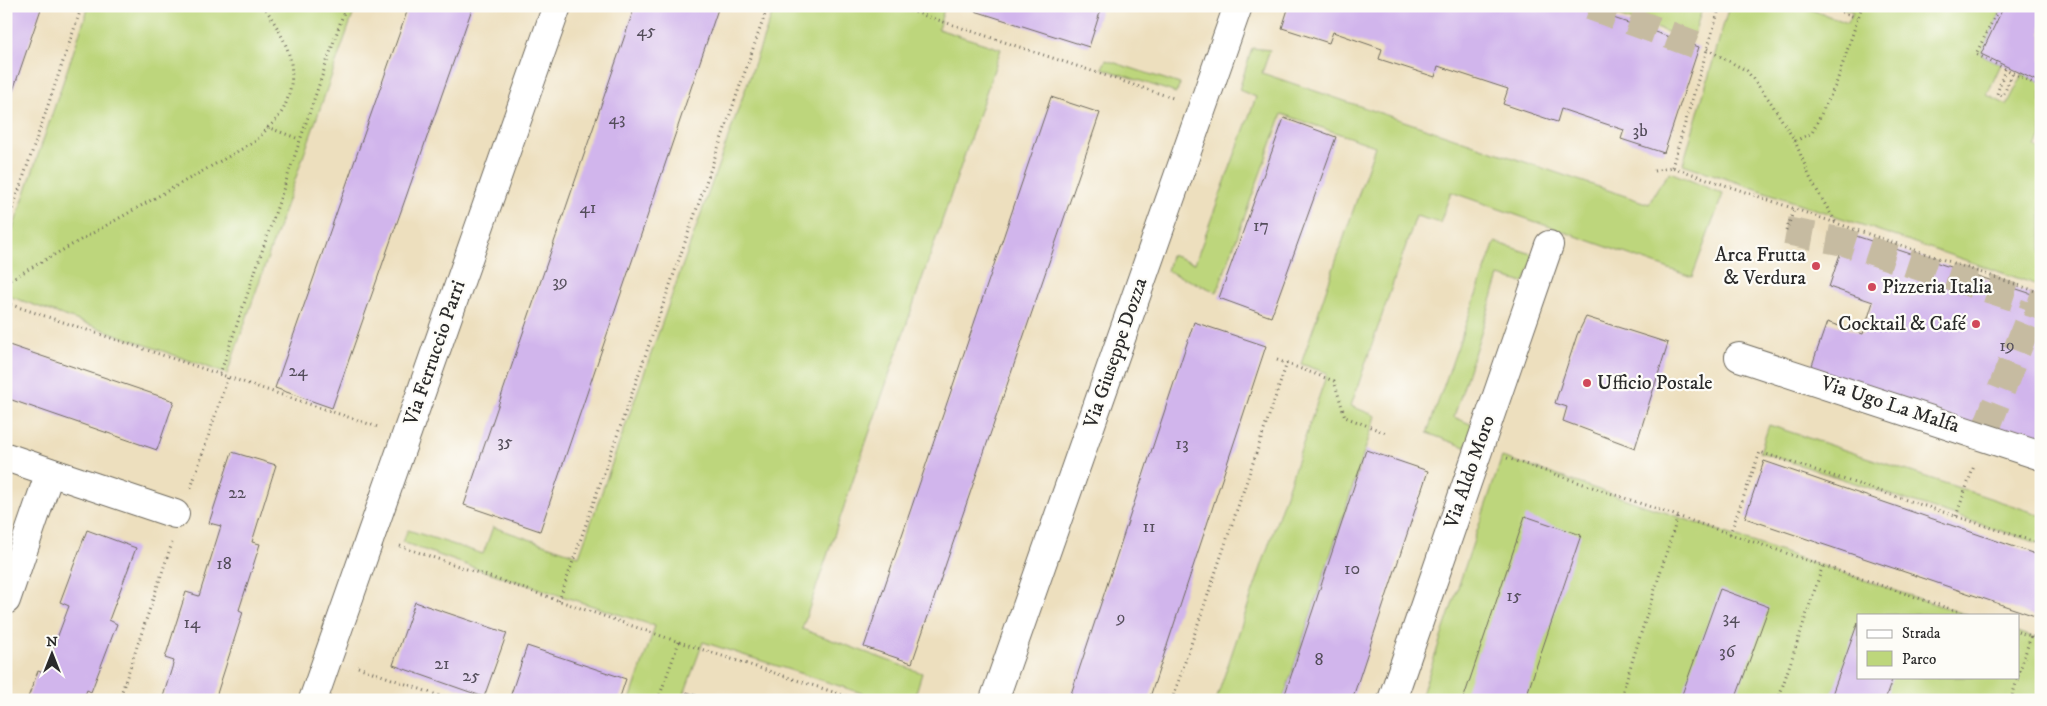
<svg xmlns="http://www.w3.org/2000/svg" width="2047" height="706" viewBox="0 0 2047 706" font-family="'IM FELL DW Pica',serif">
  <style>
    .green { fill: #bdd67b; stroke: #748053 }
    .building { fill: #d1b5ec }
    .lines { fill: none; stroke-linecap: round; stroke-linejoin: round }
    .minor-tunnel { stroke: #c6bba1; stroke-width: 28; stroke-dasharray: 28 14; stroke-linecap: butt }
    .minor-casing { stroke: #6f6a5e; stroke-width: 30 }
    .path { stroke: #6f6a5e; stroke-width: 3; stroke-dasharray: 1 4; stroke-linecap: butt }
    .minor { stroke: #fff; stroke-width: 28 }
    .path-bridge { stroke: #6f6a5e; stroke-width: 3; stroke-dasharray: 1 4; stroke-linecap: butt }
    .poi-dot { fill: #d1495b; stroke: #fdfcf7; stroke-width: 2 }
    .labels { text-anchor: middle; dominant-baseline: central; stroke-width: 4.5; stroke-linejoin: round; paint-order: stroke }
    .number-label { font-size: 18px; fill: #544e5b }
    .poi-label { font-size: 20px; fill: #2b2b2b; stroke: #fdfcf7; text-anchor: end }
    .street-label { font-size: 20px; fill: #2b2b2b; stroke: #fdfcf7 }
  </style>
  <rect width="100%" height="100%" fill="#fdfcf7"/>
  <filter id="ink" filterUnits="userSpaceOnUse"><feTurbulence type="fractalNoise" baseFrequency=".02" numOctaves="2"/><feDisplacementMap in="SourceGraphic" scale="10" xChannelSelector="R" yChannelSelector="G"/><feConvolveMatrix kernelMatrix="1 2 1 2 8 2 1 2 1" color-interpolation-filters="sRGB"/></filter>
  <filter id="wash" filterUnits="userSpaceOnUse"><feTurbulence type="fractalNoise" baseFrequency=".0096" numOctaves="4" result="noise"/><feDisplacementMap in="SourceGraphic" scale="20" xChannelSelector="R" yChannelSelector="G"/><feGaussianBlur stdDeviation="1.12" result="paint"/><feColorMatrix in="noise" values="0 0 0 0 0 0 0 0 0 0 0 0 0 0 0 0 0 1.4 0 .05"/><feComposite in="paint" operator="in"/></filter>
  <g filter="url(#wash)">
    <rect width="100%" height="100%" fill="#eddfbe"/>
    <!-- green -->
    <path class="green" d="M89,6H356L227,374L6,295V249Z
      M775,6H945L938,29L1001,49L802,629L922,673L914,699L916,700H883L703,642L682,700H630L655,626L478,569L402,542L408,530L483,554L493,527L579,556Z
      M1588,6H1703L1692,40Z
      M1729,6H1801L1848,23L1853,12L1838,6H2004L1981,54L2001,64L1987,95L2007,105L2023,74L2041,83V137L2035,147L2041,150V286L1683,164Z
      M1252,48L1270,50L1262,73L1649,204L1658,187L1670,172L1723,194L1692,277L1451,192L1440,223L1416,216L1351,406L1376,416L1283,700H1216L1327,373L1301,364L1375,146L1282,114L1217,292L1167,271L1171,255L1195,263L1256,97L1239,90Z
      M1106,60L1180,84L1176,93L1102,68Z
      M1495,242L1535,255L1524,283L1499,276L1454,417L1475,426L1465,447L1427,433Z
      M1769,425L2041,515V544L1760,452Z
      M1502,457L1967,615H1858V677H2018V632L2041,640V700H1420Z"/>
    <g id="blocks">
      <!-- building -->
      <path class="building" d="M6,6H42L7,108H6Z
        M409,6H473L332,408L275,388Z
        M635,6H719L540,531L464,505Z
        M977,6H1102L1089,47L975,11Z
        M1289,6H1578L1699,47L1664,153L1621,139L1624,130L1561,109L1557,122L1503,104L1508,89L1438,66L1435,77L1379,59L1382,49L1333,32L1329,43L1282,28Z
        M2004,6H2041V83L1981,54Z
        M1051,97L1100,113L912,663L864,647Z
        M1284,118L1336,137L1271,317L1219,298Z
        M1847,233L2041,297V447L1810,371L1827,322L1863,334L1873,302L1829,287Z
        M1586,317L1668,343L1635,448L1563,421L1567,407L1555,403L1577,335Z
        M1194,322L1266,346L1149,700H1069Z
        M6,344L174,401L157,450L6,398Z
        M1366,450L1428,471L1352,700H1283Z
        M232,452L276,465L252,542L260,544L239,610L243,612L215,700H162L174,661L165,658L186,592L199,596L221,526L209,523Z
        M1764,461L2041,556V618L1745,518Z
        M1525,516L1581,535L1525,700H1463Z
        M87,530L136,548L109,620L117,624L91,692L87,690L83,700H27L38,671L44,673L69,606L60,602Z
        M1720,589L1769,607L1735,700H1680Z
        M415,602L507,633L484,697L393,665Z
        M1858,622V677H1893L1885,700H1830Z
        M527,646L626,679L619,700H509Z
        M687,692L708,699V700H684Z"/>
    </g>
  </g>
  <g filter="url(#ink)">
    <use href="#blocks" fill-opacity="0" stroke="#6f6a5e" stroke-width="1"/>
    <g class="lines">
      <!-- minor-tunnel -->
      <path class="minor-tunnel" d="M1590,6L1707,49
        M1786,231L1844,242L2041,306
        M1986,429L2035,304"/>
      <!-- minor casing -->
      <g class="minor-casing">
        <path id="minor" d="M1739,357L2041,456
          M6,457L50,472L6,600
          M50,472L175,514
          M313,700L557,6
          M994,700L1238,6
          M1392,700L1549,245"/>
      </g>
      <!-- path -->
      <path class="path" d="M896,6L1173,98
        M1823,6L1858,18
        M2000,6L1976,54L2041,87
        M1707,49L1747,71L1770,101L1795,141L1811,180L1836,223
        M2005,69L1997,94L2003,96L2010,79
        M267,127L299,139
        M1795,141L1812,133L1836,84L1862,6
        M1672,167L1720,6
        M1654,171L1672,167L2041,293
        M6,228L82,6
        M1786,231L1794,210
        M6,282L256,141C264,131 279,119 284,108C302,66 286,41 264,6
        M6,303L378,427
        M1277,360L1334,381L1345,417L1386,433
        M220,374L346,6
        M1507,458L1968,615
        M191,488L228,377
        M1956,516L1974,466
        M1730,534L1760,452L2041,544
        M400,546L679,642L658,700
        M559,601L768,6
        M2018,632L2041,639
        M679,642L858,700
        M358,667L451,700
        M2018,676L2031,636
        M119,700L172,543
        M1172,700L1287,363
        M1620,700L1678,516
        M1778,700L1823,565
        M2011,700L2018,677"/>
      <!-- minor -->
      <use href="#minor" class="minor"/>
      <!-- path-bridge -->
      <path class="path-bridge" d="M2010,79L2014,70"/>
    </g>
  </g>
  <!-- markers -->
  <g class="poi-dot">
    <circle cx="1816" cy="266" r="5"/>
    <circle cx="1872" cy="287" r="5"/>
    <circle cx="1976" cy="324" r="5"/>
    <circle cx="1587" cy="383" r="5"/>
  </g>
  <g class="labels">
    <!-- number labels -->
    <g class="number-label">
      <text x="646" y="31">45</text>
      <text x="617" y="119">43</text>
      <text x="1640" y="131">3b</text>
      <text x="588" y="208">41</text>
      <text x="1261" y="226">17</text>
      <text x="560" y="282">39</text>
      <text x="2007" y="346">19</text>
      <text x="298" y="371">24</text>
      <text x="505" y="442">35</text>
      <text x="1182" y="444">13</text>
      <text x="237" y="493">22</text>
      <text x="1149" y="527">11</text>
      <text x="224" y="564">18</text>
      <text x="1352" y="569">10</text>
      <text x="1514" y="596">15</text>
      <text x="1121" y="618">9</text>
      <text x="1731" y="618">34</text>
      <text x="192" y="623">14</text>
      <text x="1727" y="652">36</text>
      <text x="1319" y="660">8</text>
      <text x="442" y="664">21</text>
      <text x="471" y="676">25</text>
    </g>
    <!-- poi labels -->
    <g class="poi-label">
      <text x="1806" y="255">Arca Frutta<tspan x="1806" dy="23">&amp; Verdura</tspan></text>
      <text x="1882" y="287" text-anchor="start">Pizzeria Italia</text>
      <text x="1966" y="324">Cocktail &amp; Café</text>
      <text x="1597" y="383" text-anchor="start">Ufficio Postale</text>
    </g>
    <!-- street labels -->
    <g class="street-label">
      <text transform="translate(435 353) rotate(-71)">Via Ferruccio Parri</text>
      <text transform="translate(1116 353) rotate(-71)">Via Giuseppe Dozza</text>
      <text transform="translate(1890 405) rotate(18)">Via Ugo La Malfa</text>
      <text transform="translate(1470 472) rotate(-71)">Via Aldo Moro</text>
    </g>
  </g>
  <!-- margin -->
  <rect width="2047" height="706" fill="none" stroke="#fdfcf7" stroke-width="25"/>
  <!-- legend -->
  <rect x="1857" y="614" width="162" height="65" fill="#fdfcf7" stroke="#a9a8a5"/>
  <rect x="1867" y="630" width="25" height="8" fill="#ffffff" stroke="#a9a8a5"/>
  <text x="1902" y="638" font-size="15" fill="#2b2b2b">Strada</text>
  <rect x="1867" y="651" width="25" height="15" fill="#bdd67b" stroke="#a9a8a5"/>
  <text x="1902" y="664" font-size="15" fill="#2b2b2b">Parco</text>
  <!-- north arrow -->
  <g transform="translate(52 654)" stroke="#fdfcf7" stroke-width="4" paint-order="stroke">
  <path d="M0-4L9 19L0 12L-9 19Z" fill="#2b2b2b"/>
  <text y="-8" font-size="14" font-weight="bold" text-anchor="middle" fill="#2b2b2b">N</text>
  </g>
</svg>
